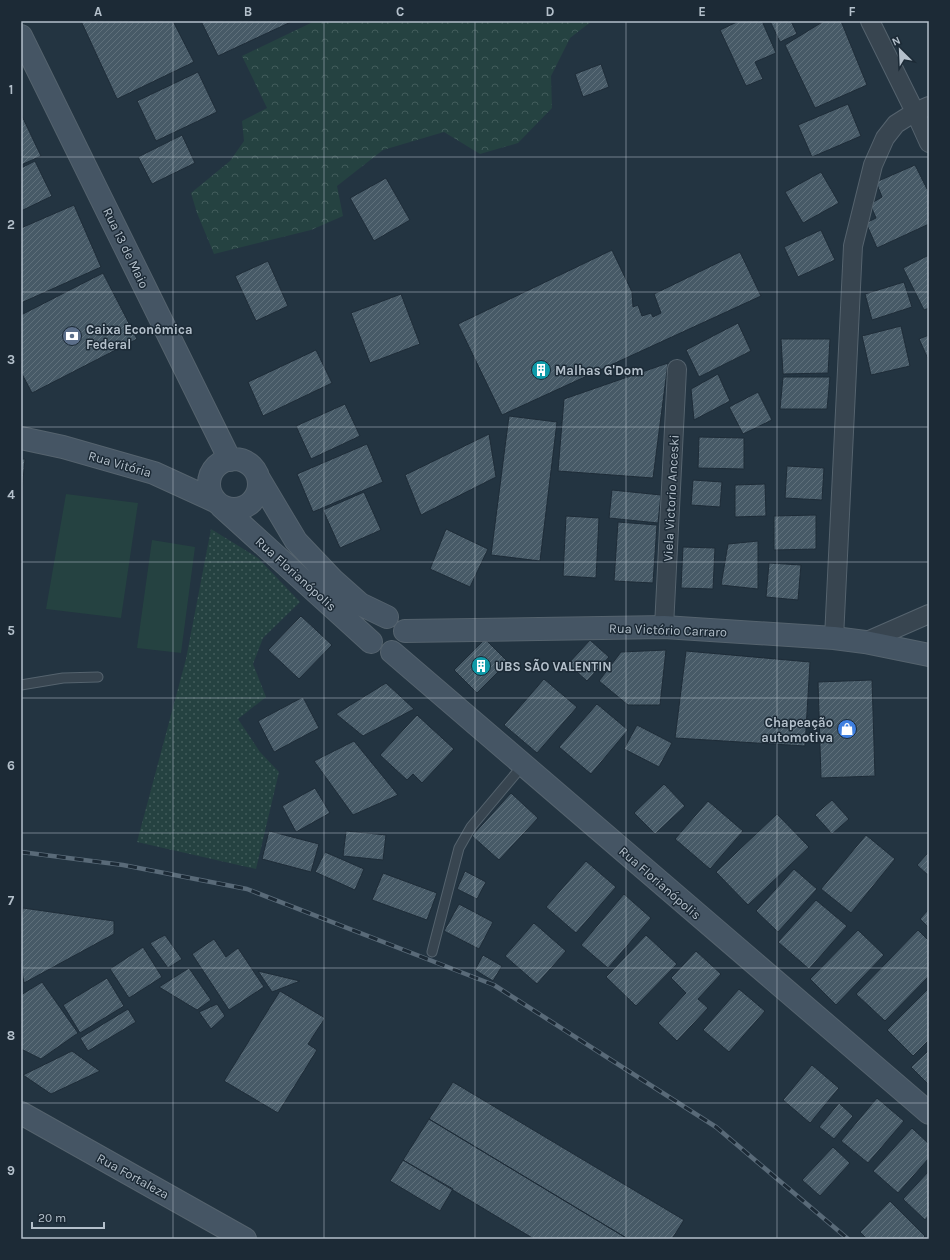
<svg xmlns="http://www.w3.org/2000/svg" width="950" height="1260" viewBox="0 0 950 1260" font-family="Karla,sans-serif">
  <style>
    .grass { fill: url(#grass-dots) }
    .forest { fill: url(#forest-crowns) }
    .garden { fill: #254241 }
    .building { fill: url(#building-hatch); stroke: #1e2c38 }
    .lines { fill: none; stroke-linecap: round; stroke-linejoin: round }
    .lane-casing { stroke: #55636e; stroke-width: 11 }
    .street-casing { stroke: #55636e; stroke-width: 20 }
    .secondary-casing { stroke: #55636e; stroke-width: 24 }
    .lane { stroke: #384550; stroke-width: 9 }
    .street { stroke: #384550; stroke-width: 18 }
    .secondary { stroke: #455564; stroke-width: 22 }
    .rail-casing { stroke: #596a78; stroke-width: 4.5 }
    .rail { stroke: #1c2a36; stroke-width: 3; stroke-dasharray: 9; stroke-linecap: butt }
    .grid { fill: none; stroke: #b4c0cb; stroke-width: 1; stroke-opacity: 0.55 }
    .labels { text-anchor: middle; dominant-baseline: central; stroke-width: 3; stroke-linejoin: round; paint-order: stroke }
    .street-label { font-size: 13px; fill: #b4c0cb; stroke: #1c2a36 }
    .poi-label { font-size: 13px; font-weight: bold; fill: #b4c0cb; stroke: #1c2a36; text-anchor: start }
    .neatline { fill: none; stroke: #b4c0cb; stroke-width: 1.5 }
    .grid-label { font-size: 13px; text-anchor: middle; font-weight: bold; fill: #b4c0cb }
  </style>
  <defs>
    <pattern id="grass-dots" width="8" height="8" patternUnits="userSpaceOnUse"><rect width="8" height="8" fill="#254241"/><path d="M2 2h.1M6 6h.1" fill="none" stroke="#425c5b" stroke-width="1.8" stroke-linecap="round"/></pattern>
    <pattern id="forest-crowns" width="20" height="18" patternUnits="userSpaceOnUse"><rect width="20" height="18" fill="#254241"/><path d="M2 6a3 3 0 1 1 6 0M12 15a3 3 0 1 1 6 0" fill="none" stroke="#425c5b"/></pattern>
    <pattern id="building-hatch" width="6" height="6" patternUnits="userSpaceOnUse"><rect width="6" height="6" fill="#475a67"/><path d="M-1 1l2-2M0 6l6-6M5 7l2-2" fill="none" stroke="#5f707b"/></pattern>
  </defs>
  <rect width="100%" height="100%" fill="#233441"/>
  <!-- grass -->
  <path class="grass" d="M211,529L258,558L300,602L263,638L253,664L266,697L238,719L260,752L279,772L256,869L137,842L186,659Z"/>
  <!-- forest -->
  <path class="forest" d="M315,21H592L570,38L551,76L552,108L518,143L480,154L444,132L383,150L337,186L343,216L311,230L214,254L197,213L191,193L230,161L244,141L242,121L267,108L242,56Z"/>
  <!-- garden -->
  <path class="garden" d="M66,494L138,503L121,618L46,609Z
    M152,540L195,547L181,653L137,648Z"/>
  <!-- building -->
  <path class="building" d="M81,21H173L194,62L117,99Z
    M201,21H293L218,56Z
    M739,21H762L776,53L755,62L763,79L746,86L720,30Z
    M770,21H791L797,34L780,42Z
    M824,21H841L867,85L815,108L785,45Z
    M601,64L609,87L583,97L575,74Z
    M198,72L217,112L156,141L137,101Z
    M848,104L861,136L812,157L798,125Z
    M21,114L41,156L21,165Z
    M182,135L195,163L152,184L138,157Z
    M35,161L52,196L21,211V168Z
    M915,165L929,193V224L877,248L866,223L876,218L870,204L882,197L876,182Z
    M821,172L839,203L803,223L785,192Z
    M386,178L410,220L374,241L350,198Z
    M74,205L101,267L21,303V228Z
    M821,230L835,260L798,277L784,247Z
    M612,250L632,292L633,307L638,305L642,316L651,313L653,317L661,313L654,294L740,252L761,296L502,415L458,324Z
    M929,255V308L924,310L903,268Z
    M268,261L288,306L256,321L235,276Z
    M103,273L137,339L32,393L21,372V315Z
    M904,282L912,307L872,320L865,294Z
    M401,294L420,344L370,363L351,313Z
    M738,323L751,351L699,377L686,350Z
    M901,326L910,366L871,375L862,336Z
    M929,335V361L919,339Z
    M781,339H830L828,373L783,374Z
    M316,350L332,383L263,416L248,382Z
    M668,363L653,478L558,471L564,399Z
    M718,374L730,401L694,420L691,389Z
    M783,377H830L827,409H780Z
    M758,392L772,420L743,434L729,407Z
    M345,404L360,436L311,459L296,426Z
    M509,416L557,422L540,561L491,555Z
    M489,434L496,477L421,515L405,475Z
    M699,437L744,438V469L698,468Z
    M367,444L383,482L313,512L297,474Z
    M21,459H25L21,501Z
    M787,466L824,468L822,500L785,498Z
    M693,480L722,482L720,507L691,505Z
    M765,484L766,516L735,517V485Z
    M612,490L661,495L658,523L609,518Z
    M364,492L381,530L340,548L323,510Z
    M816,515V549L774,550V516Z
    M566,516L599,518L596,578L563,576Z
    M618,522L657,525L653,583L614,581Z
    M446,529L488,549L470,587L430,569Z
    M758,541V589L721,585L728,544Z
    M683,547L715,548L713,589L681,588Z
    M769,563L801,565L798,600L766,597Z
    M301,616L332,645L299,679L268,650Z
    M485,639L508,662L477,693L454,670Z
    M590,640L609,657L587,681L568,664Z
    M666,650L660,705H628L599,681L621,652Z
    M686,651L810,662L805,746L675,738Z
    M544,679L577,707L537,753L504,725Z
    M872,680L875,776L821,778L818,682Z
    M386,683L414,709L363,736L336,714Z
    M303,697L319,728L274,752L258,721Z
    M597,704L628,730L591,774L559,747Z
    M417,715L454,749L422,783L413,774L407,780L380,755Z
    M637,725L672,743L659,767L624,749Z
    M354,741L398,795L353,815L314,761Z
    M664,784L685,806L655,834L634,813Z
    M315,788L330,813L296,832L282,806Z
    M511,793L538,818L499,860L472,836Z
    M832,800L849,819L832,834L815,815Z
    M708,801L743,831L710,869L675,839Z
    M777,814L809,847L748,905L716,872Z
    M269,831L319,844L311,872L262,859Z
    M346,831L386,835L383,860L343,856Z
    M866,835L895,859L851,913L821,889Z
    M325,852L364,869L355,890L315,872Z
    M929,852V876L917,865Z
    M586,861L616,887L576,933L546,907Z
    M794,869L817,889L778,932L756,911Z
    M465,871L486,882L477,899L457,889Z
    M383,873L437,893L427,920L372,900Z
    M624,894L651,918L608,968L581,945Z
    M816,900L847,926L809,969L778,942Z
    M459,904L493,922L479,949L444,931Z
    M23,908L114,921V934L24,983L21,967V920Z
    M929,909V928L920,919Z
    M534,923L566,951L537,984L505,956Z
    M858,930L884,955L836,1005L810,979Z
    M918,930L929,941V976L885,1021L856,994Z
    M165,935L182,959L168,968L150,943Z
    M646,935L677,964L636,1006L606,977Z
    M214,939L226,957L238,948L264,987L229,1010L192,954Z
    M143,947L162,977L129,998L110,969Z
    M696,951L721,974L698,999L708,1008L677,1041L658,1023L686,993L671,978Z
    M483,955L502,966L493,981L475,970Z
    M189,968L211,1000L197,1010L159,987Z
    M258,971L300,981L272,992Z
    M107,978L124,1006L80,1033L63,1005Z
    M42,982L78,1033L41,1059L21,1049V995Z
    M929,988V1040L913,1056L887,1030Z
    M739,989L765,1011L729,1052L703,1030Z
    M280,991L325,1018L308,1044L317,1050L278,1113L224,1081Z
    M217,1004L225,1016L211,1029L199,1012Z
    M128,1009L136,1022L88,1051L80,1038Z
    M929,1050V1085L911,1067Z
    M72,1051L100,1071L51,1094L23,1075Z
    M812,1065L839,1088L810,1123L783,1100Z
    M453,1082L684,1220L672,1239H628L429,1119Z
    M877,1098L904,1121L868,1163L841,1141Z
    M839,1103L853,1116L834,1139L819,1127Z
    M429,1119L628,1239H534L403,1160Z
    M912,1128L929,1144V1158L898,1193L873,1171Z
    M833,1147L850,1163L820,1196L802,1180Z
    M403,1160L453,1189L440,1211L390,1181Z
    M929,1171V1215L925,1220L903,1199Z
    M890,1201L925,1236L922,1239H867L860,1232Z"/>
  <g class="lines">
    <!-- lane casing -->
    <g class="lane-casing">
      <path id="lane" d="M21,685L63,678L98,677
        M432,952L459,848L471,827L523,765"/>
    </g>
    <!-- street casing -->
    <g class="street-casing">
      <path id="street" d="M870,21L915,112L929,143
        M664,627L677,369
        M834,638L853,246L873,165L885,138L896,124L915,112L929,106
        M865,642L929,614"/>
    </g>
    <!-- secondary casing -->
    <g class="secondary-casing">
      <path id="secondary" d="M21,36L230,460
        M21,438L63,447L154,473L215,501
        M209 484a25 25 0 1 1 50 0a25 25 0 1 1-50 0Z
        M259,479L296,541L333,580L360,604L387,617
        M221,506L371,642
        M405,631L664,627L834,638L865,642L929,655
        M392,652L929,1113
        M21,1113L245,1239"/>
    </g>
    <!-- lane -->
    <use href="#lane" class="lane"/>
    <!-- street -->
    <use href="#street" class="street"/>
    <!-- secondary -->
    <use href="#secondary" class="secondary"/>
    <!-- rail casing -->
    <g class="rail-casing">
      <path id="rail" d="M21,852L123,865L247,889L494,985L716,1127L848,1239"/>
    </g>
    <!-- rail -->
    <use href="#rail" class="rail"/>
  </g>
  <!-- grid -->
  <path class="grid" d="M173,21V1239M324,21V1239M475,21V1239M626,21V1239M777,21V1239M21,157H929M21,292H929M21,427H929M21,562H929M21,698H929M21,833H929M21,968H929M21,1103H929"/>
  <!-- icons -->
  <defs>
    <g id="bank-disc" transform="scale(1)"><circle r="9.5" fill="#5c6f8a" stroke="#1c2a36"/><path d="M-6-4H6V4H-6ZM0-2.3a2.3 2.3 0 1 0 0 4.6a2.3 2.3 0 1 0 0-4.6Z" fill="#fff"/></g>
    <g id="building-disc" transform="scale(1)"><circle r="9.5" fill="#0f9aa8" stroke="#1c2a36"/><path d="M-4-6H4V6H1V3H-1V6H-4ZM-2.5-4.3h1.7v1.8h-1.7ZM.8-4.3h1.7v1.8H.8ZM-2.5-1h1.7V.8h-1.7ZM.8-1h1.7V.8H.8Z" fill="#fff"/></g>
    <g id="shop-disc" transform="scale(1)"><circle r="9.5" fill="#3f7fe0" stroke="#1c2a36"/><path d="M-5-2.5h2.3a2.7 3.5 0 0 1 5.4 0H5L5.5 6h-11ZM-1.5-2.5h3a1.5 2.3 0 0 0-3 0Z" fill="#fff"/></g>
  </defs>
  <g fill-rule="evenodd">
    <use href="#bank-disc" x="72" y="336"/>
    <use href="#building-disc" x="541" y="370"/>
    <use href="#building-disc" x="481" y="666"/>
    <use href="#shop-disc" x="847" y="729"/>
  </g>
  <g class="labels">
    <!-- street labels -->
    <g class="street-label">
      <text transform="translate(126 248) rotate(64)">Rua 13 de Maio</text>
      <text transform="translate(120 464) rotate(16)">Rua Vitória</text>
      <text transform="translate(671 498) rotate(-87)">Viela Victorio Anceski</text>
      <text transform="translate(296 574) rotate(42)">Rua Florianópolis</text>
      <text transform="translate(668 630) rotate(2)">Rua Victório Carraro</text>
      <text transform="translate(660 883) rotate(41)">Rua Florianópolis</text>
      <text transform="translate(133 1176) rotate(29)">Rua Fortaleza</text>
    </g>
    <!-- poi labels -->
    <g class="poi-label">
      <text x="86" y="329">Caixa Econômica<tspan x="86" dy="15">Federal</tspan></text>
      <text x="555" y="370">Malhas G'Dom</text>
      <text x="495" y="666">UBS SÃO VALENTIN</text>
      <text x="833" y="722" text-anchor="end">Chapeação<tspan x="833" dy="15">automotiva</tspan></text>
    </g>
  </g>
  <!-- border -->
  <rect width="950" height="1260" fill="none" stroke="#1c2a36" stroke-width="44"/>
  <!-- north arrow -->
  <g transform="translate(900 50) rotate(336)" stroke="#1c2a36" stroke-width="3" paint-order="stroke">
  <path d="M0-3L7 15L0 10L-7 15Z" fill="#b4c0cb"/>
  <text y="-6" font-size="11" font-weight="bold" text-anchor="middle" fill="#b4c0cb">N</text>
  </g>
  <!-- scale -->
  <path d="M32 1222v6h72v-6" fill="none" stroke="#b4c0cb" stroke-width="2"/>
  <text x="38" y="1222" font-size="12" fill="#b4c0cb" stroke="#1c2a36" stroke-width="3" paint-order="stroke">20 m</text>
  <rect x="22" y="22" width="906" height="1216" class="neatline"/>
  <g class="grid-label">
    <text x="98" y="16">A</text>
    <text x="248" y="16">B</text>
    <text x="400" y="16">C</text>
    <text x="550" y="16">D</text>
    <text x="702" y="16">E</text>
    <text x="852" y="16">F</text>
    <text x="11" y="94">1</text>
    <text x="11" y="229">2</text>
    <text x="11" y="364">3</text>
    <text x="11" y="499">4</text>
    <text x="11" y="635">5</text>
    <text x="11" y="770">6</text>
    <text x="11" y="905">7</text>
    <text x="11" y="1040">8</text>
    <text x="11" y="1175">9</text>
  </g>
</svg>
